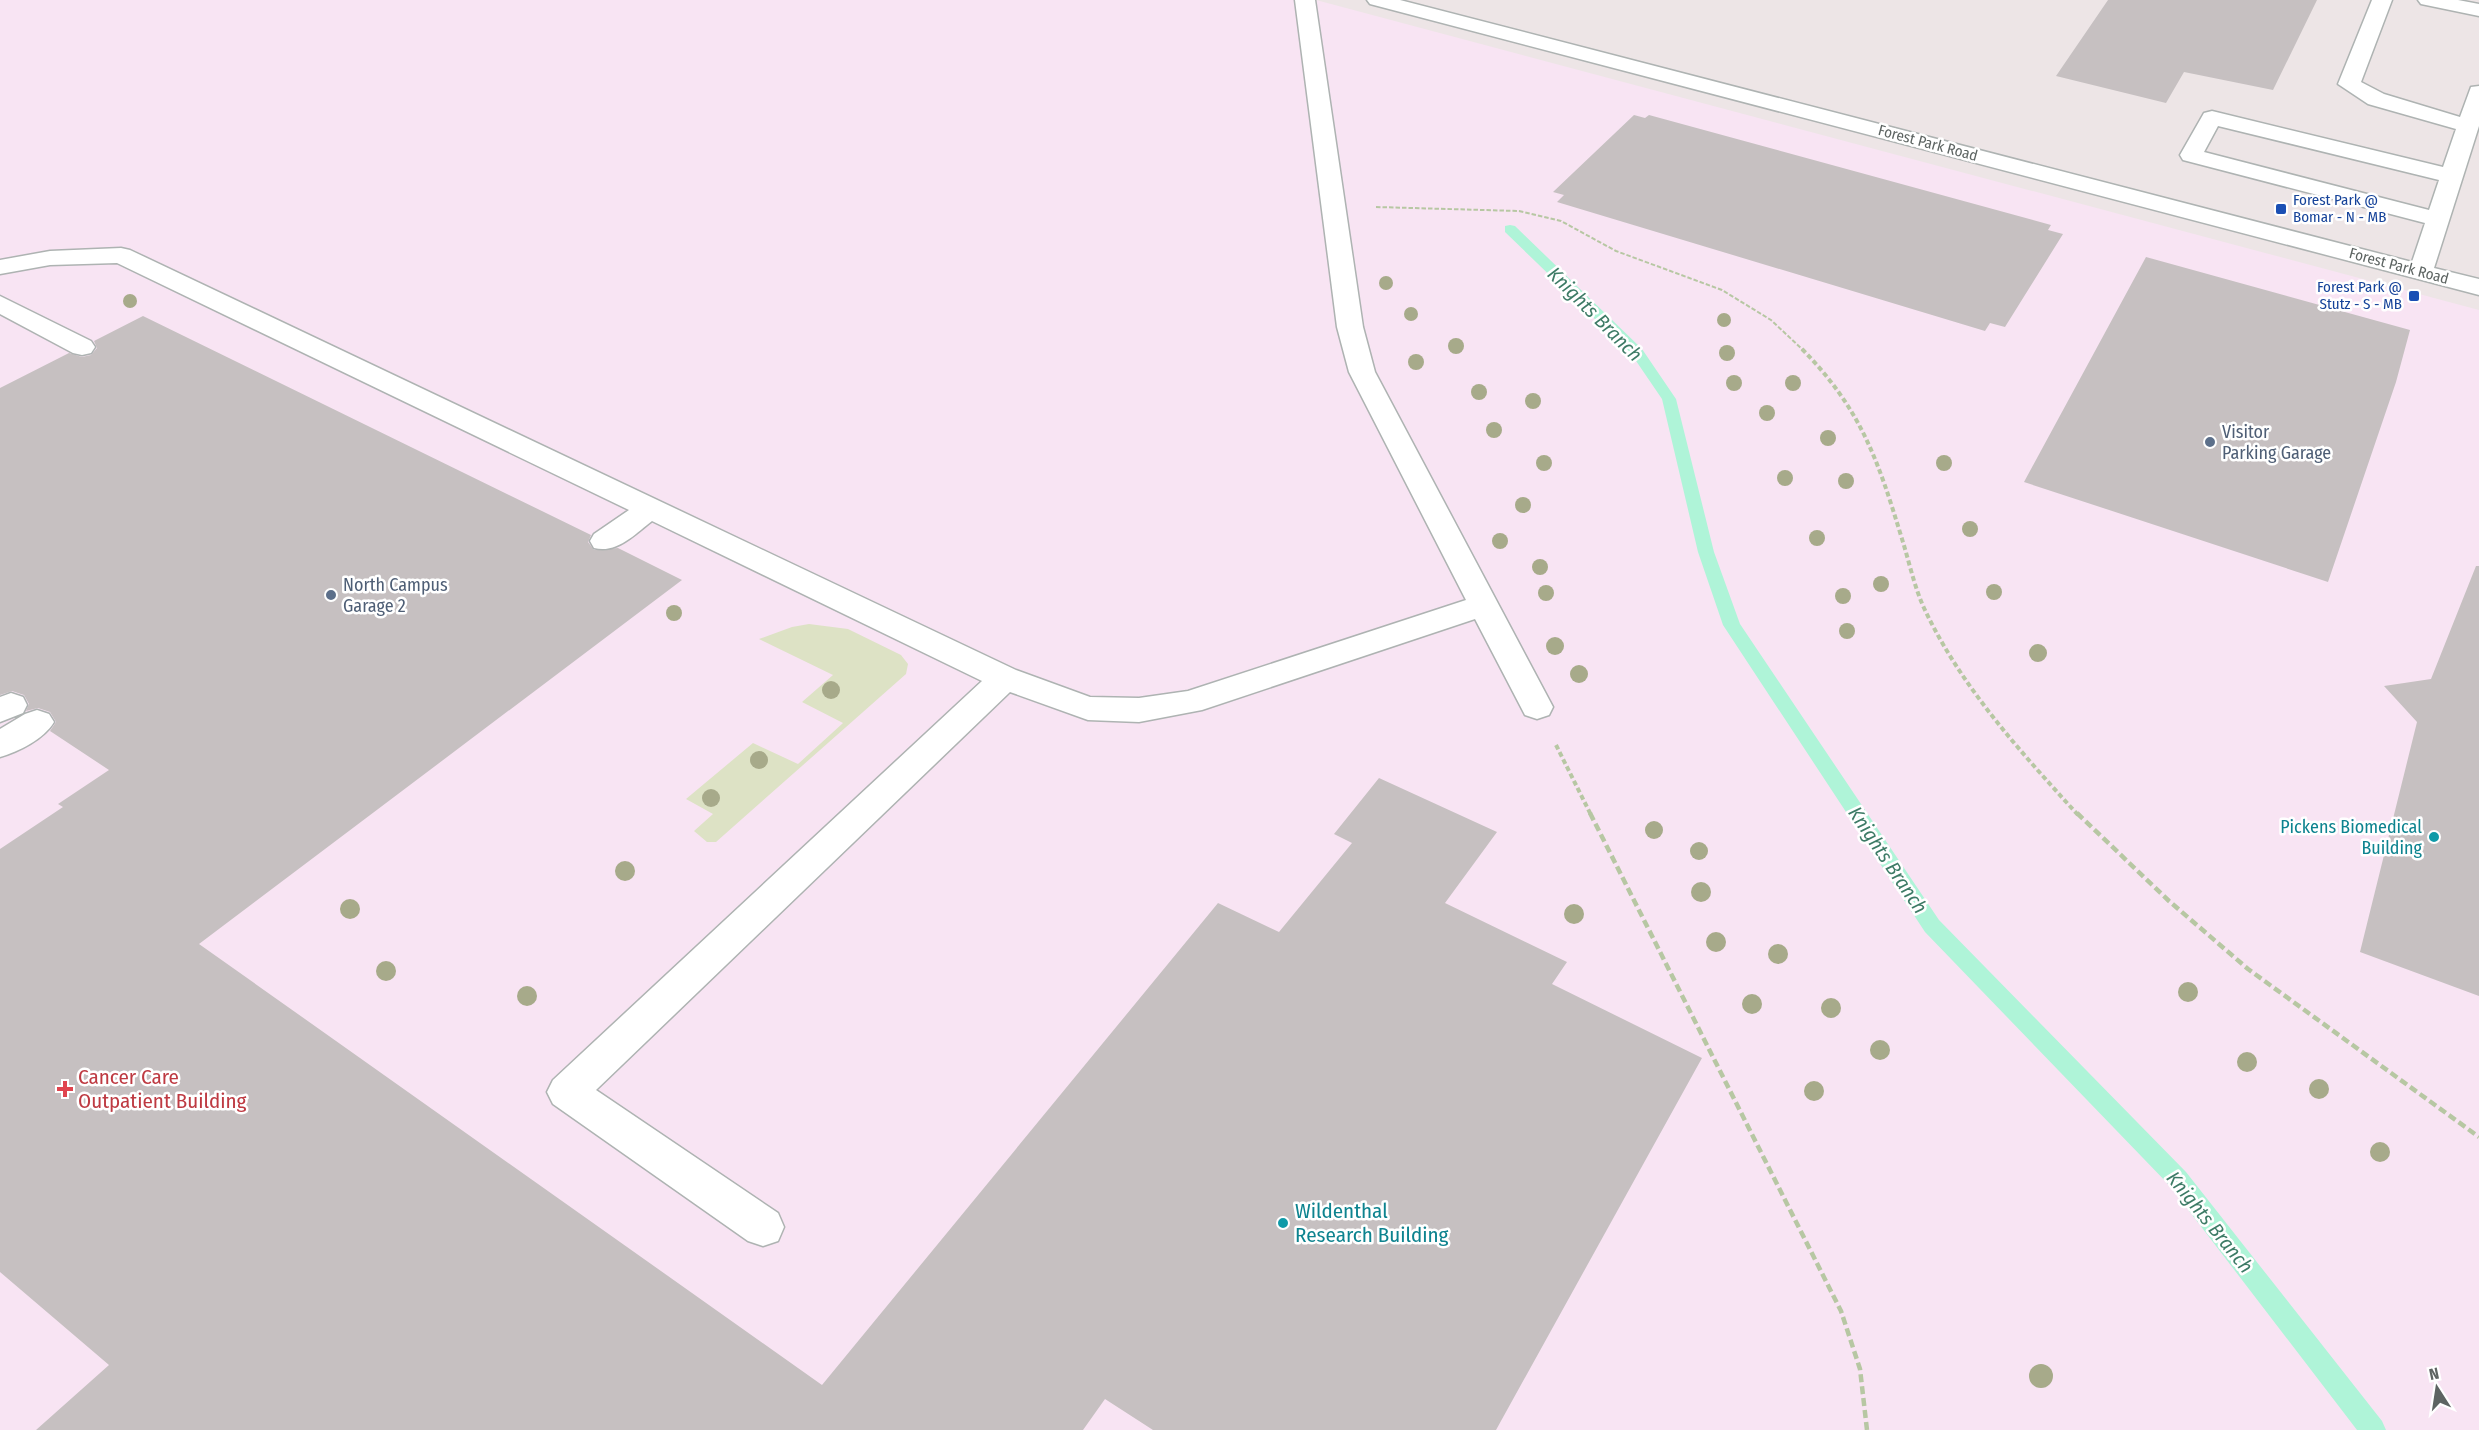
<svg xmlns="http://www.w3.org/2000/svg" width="2479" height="1430" viewBox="0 0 2479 1430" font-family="'Fira Sans Condensed',sans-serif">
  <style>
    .medical { fill: #f8e4f3 }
    .green { fill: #dde2c5 }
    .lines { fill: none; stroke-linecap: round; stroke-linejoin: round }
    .stream { fill: #aff4d8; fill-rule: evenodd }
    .building { fill: #c6c0c1 }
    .minor-casing { stroke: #aeb3b2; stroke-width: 3 }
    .path-far2 { stroke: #b7c7a3; stroke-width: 2; stroke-dasharray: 4.5 2; stroke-linecap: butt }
    .path-far1 { stroke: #b7c7a3; stroke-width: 4; stroke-dasharray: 5 3; stroke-linecap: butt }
    .path { stroke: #b7c7a3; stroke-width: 4.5; stroke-dasharray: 8 4; stroke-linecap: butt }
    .minor { fill: #fff; fill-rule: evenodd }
    .tree { fill: #a7aa8a }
    .transit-dot { fill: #1a4fb4; stroke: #fff; stroke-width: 2 }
    .service-dot { fill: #5c6f8a; stroke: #fff; stroke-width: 2 }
    .culture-dot { fill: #0f9aa8; stroke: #fff; stroke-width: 2 }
    .health-dot { fill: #e0444e; stroke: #fff; stroke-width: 2 }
    .labels { text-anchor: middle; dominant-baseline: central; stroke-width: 5; stroke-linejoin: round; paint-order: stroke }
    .far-street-label { font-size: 15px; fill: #5d6462; stroke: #fff }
    .far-transit-label { font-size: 15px; fill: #164399; stroke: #fff; text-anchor: start }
    .service-label { font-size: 18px; fill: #4e5e75; stroke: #fff; text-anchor: start }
    .culture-label { font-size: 18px; fill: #0d838f; stroke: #fff; text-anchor: end }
    .water-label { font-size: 20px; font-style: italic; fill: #3d7b66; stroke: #fff }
    .near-health-label { font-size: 21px; fill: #be3a42; stroke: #fff; text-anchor: start }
    .near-culture-label { font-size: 21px; fill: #0d838f; stroke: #fff; text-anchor: start }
  </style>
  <rect width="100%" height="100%" fill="#ede5e6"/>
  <!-- medical -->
  <path class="medical" d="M0,0H1316L2479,310V1430H0Z"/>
  <!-- green -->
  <path class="green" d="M809,624L848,629L901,655L908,664L906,674L716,842H707L694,831L713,814L686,799L753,743L798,764L843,723L802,702L833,675L759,639L792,627Z"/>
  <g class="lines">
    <!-- stream -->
    <path class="stream" d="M1510,225L1515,226L1642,349L1676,399L1714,552L1740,624L1939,920L2186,1172L2382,1421L2386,1430H2357L2170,1186L1925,932L1723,625L1698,552L1662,399L1632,355L1505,232V226Z"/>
  </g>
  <!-- building -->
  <path class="building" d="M2108,0H2317L2273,90L2184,72L2166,103L2056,76Z
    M1634,115L1645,118L1649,115L2051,225L2048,230L2063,234L2005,327L1990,323L1985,331L1557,202L1564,195L1553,192Z
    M2146,257L2410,330L2396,382L2328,582L2024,482Z
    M143,316L591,535L588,542L594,550L618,548L682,580L199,944L822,1385L1218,903L1279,932L1352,843L1334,834L1379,778L1497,832L1445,903L1567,962L1552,984L1702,1058L1496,1430H1153L1105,1399L1083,1430H36L109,1365L0,1272V849L63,807L58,804L109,770L50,731L56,722L50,712L38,708L26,711L29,704L24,695L12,691L0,695V388L69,353L82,357L91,355L97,348L94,341Z
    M2476,566H2479V996L2360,952L2417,722L2384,686L2431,679Z"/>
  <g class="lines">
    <!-- minor casing -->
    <g class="minor-casing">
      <path id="minor" d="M1295,0H1315L1363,327L1375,372L1553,707L1549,715L1537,719L1525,715L1475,619L1202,710L1139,722L1088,720L1010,692L596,1090L778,1213L784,1227L778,1241L763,1246L748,1241L553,1104L547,1092L553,1080L982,681L652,521C635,534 617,554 594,548L590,541L594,534L629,510L117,263L50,265L0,274V260L50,251L121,248L130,250L1016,670L1090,697L1139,698L1188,691L1466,600L1349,372L1337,327Z
        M1367,0H1400L2412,262L2425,223L2183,160L2180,155L2204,113L2212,111L2443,167L2456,129L2368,104L2338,84L2372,0H2392L2361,82L2384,94L2460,117L2471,87L2479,86V126L2434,268L2479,279V295L1370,4ZM2218,126L2439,180L2429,210L2204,152Z
        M2418,0H2458L2479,4V16L2421,4Z
        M0,296L91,341L95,347L91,353L82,355L73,353L0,314Z
        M11,693L23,697L27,705L23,713L0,722V697Z
        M37,710L49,714L54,722C44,739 18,752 0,757V729L25,714Z"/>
    </g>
    <!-- path-far2 -->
    <path class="path-far2" d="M1376,207L1519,211L1561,221L1616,251L1722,290L1771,320L1803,350"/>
    <!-- path-far1 -->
    <path class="path-far1" d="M1802,349C1861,409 1878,460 1902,539C1909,561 1914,586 1924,608C1961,687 2020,751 2078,815
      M1556,745L1591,815"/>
    <!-- path -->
    <path class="path" d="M1590,813L1841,1311L1860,1369L1867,1430
      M2077,813L2169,901L2248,969L2479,1137"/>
    <!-- minor -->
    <use href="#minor" class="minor"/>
  </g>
  <!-- trees -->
  <g class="tree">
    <circle cx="1386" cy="283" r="7"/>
    <circle cx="130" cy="301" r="7"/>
    <circle cx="1411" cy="314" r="7"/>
    <circle cx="1724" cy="320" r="7"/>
    <circle cx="1456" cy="346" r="8"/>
    <circle cx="1727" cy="353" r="8"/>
    <circle cx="1416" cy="362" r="8"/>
    <circle cx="1734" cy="383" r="8"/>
    <circle cx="1793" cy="383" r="8"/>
    <circle cx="1479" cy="392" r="8"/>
    <circle cx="1533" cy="401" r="8"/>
    <circle cx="1767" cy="413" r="8"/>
    <circle cx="1494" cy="430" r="8"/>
    <circle cx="1828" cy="438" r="8"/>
    <circle cx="1544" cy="463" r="8"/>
    <circle cx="1944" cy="463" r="8"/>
    <circle cx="1785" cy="478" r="8"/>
    <circle cx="1846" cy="481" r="8"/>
    <circle cx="1523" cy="505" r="8"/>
    <circle cx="1970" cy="529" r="8"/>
    <circle cx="1817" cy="538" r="8"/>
    <circle cx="1500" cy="541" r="8"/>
    <circle cx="1540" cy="567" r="8"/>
    <circle cx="1881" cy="584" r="8"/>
    <circle cx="1994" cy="592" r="8"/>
    <circle cx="1546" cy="593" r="8"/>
    <circle cx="1843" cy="596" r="8"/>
    <circle cx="674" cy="613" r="8"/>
    <circle cx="1847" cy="631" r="8"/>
    <circle cx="1555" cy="646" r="9"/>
    <circle cx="2038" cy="653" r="9"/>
    <circle cx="1579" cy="674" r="9"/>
    <circle cx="831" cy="690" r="9"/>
    <circle cx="759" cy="760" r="9"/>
    <circle cx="711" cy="798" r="9"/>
    <circle cx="1654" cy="830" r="9"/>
    <circle cx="1699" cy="851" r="9"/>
    <circle cx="625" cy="871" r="10"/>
    <circle cx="1701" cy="892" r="10"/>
    <circle cx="350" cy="909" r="10"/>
    <circle cx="1574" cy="914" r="10"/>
    <circle cx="1716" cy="942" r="10"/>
    <circle cx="1778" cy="954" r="10"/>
    <circle cx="386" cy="971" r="10"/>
    <circle cx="2188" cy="992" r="10"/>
    <circle cx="527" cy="996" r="10"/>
    <circle cx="1752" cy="1004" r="10"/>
    <circle cx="1831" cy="1008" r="10"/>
    <circle cx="1880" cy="1050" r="10"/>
    <circle cx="2247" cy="1062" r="10"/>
    <circle cx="2319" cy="1089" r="10"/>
    <circle cx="1814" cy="1091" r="10"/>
    <circle cx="2380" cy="1152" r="10"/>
    <circle cx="2041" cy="1376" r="12"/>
  </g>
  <!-- markers -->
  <g class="transit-dot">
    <rect x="2275" y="203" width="12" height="12" rx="3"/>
    <rect x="2408" y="290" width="12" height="12" rx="3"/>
  </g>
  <g class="service-dot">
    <circle cx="2210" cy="442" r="6"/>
    <circle cx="331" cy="595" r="6"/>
  </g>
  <g class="culture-dot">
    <circle cx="2434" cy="837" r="6"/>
    <circle cx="1283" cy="1223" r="6"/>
  </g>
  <path class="health-dot" d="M62 1080h6v6h6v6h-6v6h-6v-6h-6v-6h6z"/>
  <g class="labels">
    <!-- far-street labels -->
    <g class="far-street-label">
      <text transform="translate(1928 143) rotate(15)">Forest Park Road</text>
      <text transform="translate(2399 266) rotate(15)">Forest Park Road</text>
    </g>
    <!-- far-transit labels -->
    <g class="far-transit-label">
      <text x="2293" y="200">Forest Park @<tspan x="2293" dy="17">Bomar - N - MB</tspan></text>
      <text x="2402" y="287" text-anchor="end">Forest Park @<tspan x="2402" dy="17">Stutz - S - MB</tspan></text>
    </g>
    <!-- service labels -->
    <g class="service-label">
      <text x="2222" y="432">Visitor<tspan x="2222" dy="21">Parking Garage</tspan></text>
      <text x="343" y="585">North Campus<tspan x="343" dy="21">Garage 2</tspan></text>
    </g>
    <!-- culture labels -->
    <g class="culture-label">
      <text x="2422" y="827">Pickens Biomedical<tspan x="2422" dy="21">Building</tspan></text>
    </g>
    <!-- water labels -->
    <g class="water-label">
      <text transform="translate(1595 314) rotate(45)">Knights Branch</text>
      <text transform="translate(1888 860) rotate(56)">Knights Branch</text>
      <text transform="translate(2210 1222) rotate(51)">Knights Branch</text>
    </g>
    <!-- near-health labels -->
    <g class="near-health-label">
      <text x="78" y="1077">Cancer Care<tspan x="78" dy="24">Outpatient Building</tspan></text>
    </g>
    <!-- near-culture labels -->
    <g class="near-culture-label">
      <text x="1295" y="1211">Wildenthal<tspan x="1295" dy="24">Research Building</tspan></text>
    </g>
  </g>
  <!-- north arrow -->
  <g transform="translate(2437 1388) rotate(348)" stroke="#ffffff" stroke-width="4.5" paint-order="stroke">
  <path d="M0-4.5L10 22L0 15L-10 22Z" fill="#5d6462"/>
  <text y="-9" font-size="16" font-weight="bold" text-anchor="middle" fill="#5d6462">N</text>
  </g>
</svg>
